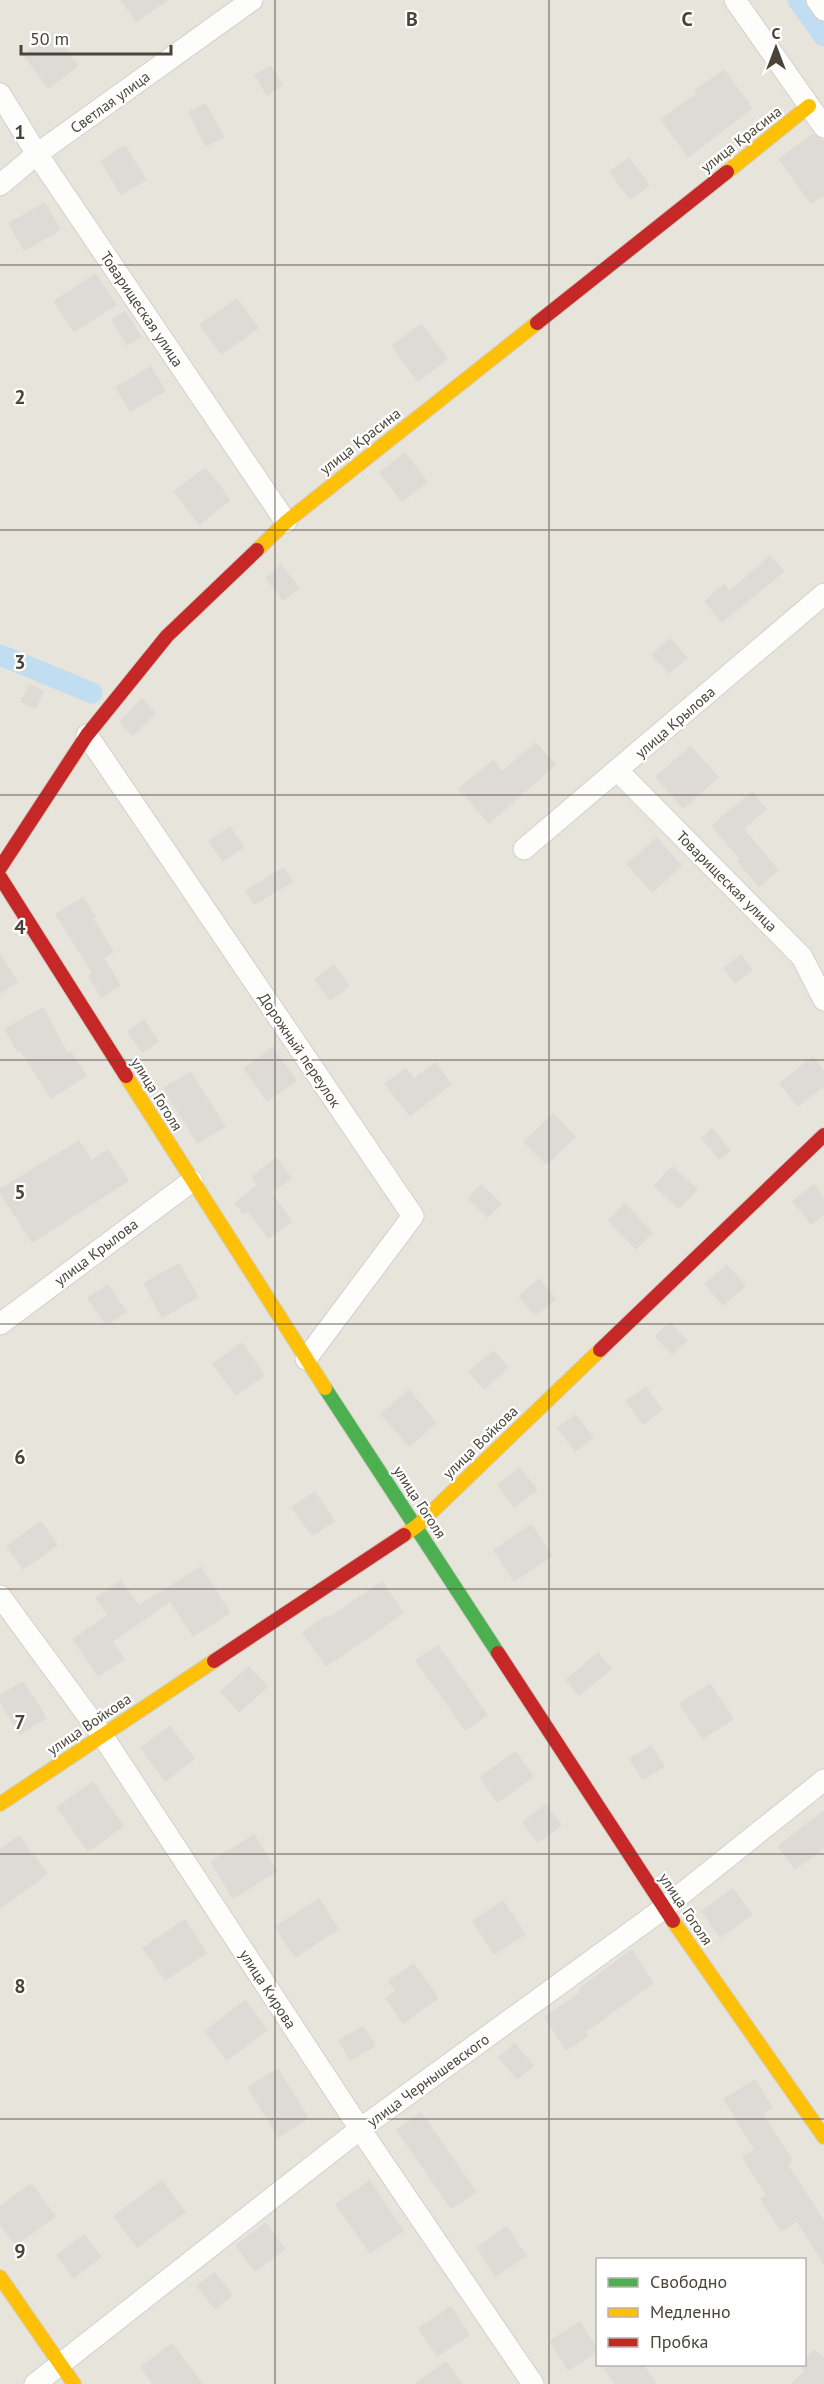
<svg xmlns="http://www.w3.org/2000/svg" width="824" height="2384" viewBox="0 0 824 2384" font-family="'PT Sans',sans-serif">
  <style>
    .residential { fill: #e7e4dc; fill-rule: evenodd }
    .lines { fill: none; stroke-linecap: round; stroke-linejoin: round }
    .canal { stroke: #c0ddf1; stroke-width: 21 }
    .building { fill: #dedbd6 }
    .street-casing { stroke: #d2d0cb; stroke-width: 23 }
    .fast-casing { stroke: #d3cfc5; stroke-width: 16 }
    .slow-casing { stroke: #d3cfc5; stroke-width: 16 }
    .jam-casing { stroke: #d3cfc5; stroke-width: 16 }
    .street { stroke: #fdfdfc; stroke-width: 21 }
    .fast { stroke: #4caf50; stroke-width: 14 }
    .slow { stroke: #ffc107; stroke-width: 14 }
    .jam { stroke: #c62828; stroke-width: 14 }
    .grid { fill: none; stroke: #4b4439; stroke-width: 1.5; stroke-opacity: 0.55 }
    .labels { text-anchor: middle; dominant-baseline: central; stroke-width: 4.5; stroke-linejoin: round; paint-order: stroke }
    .street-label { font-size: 15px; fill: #4b4439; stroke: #fff }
    .grid-label { font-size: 20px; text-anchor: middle; font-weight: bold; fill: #4b4439; stroke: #fff; stroke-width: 4.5; stroke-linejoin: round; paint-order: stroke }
  </style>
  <rect width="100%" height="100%" fill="#f4f2ee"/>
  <!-- residential -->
  <path class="residential" d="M0,0H824V2384H0ZM598,2260H804V2364H598Z"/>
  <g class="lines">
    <!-- canal -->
    <path class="canal" d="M798,0L824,36
      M0,655L92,693"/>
  </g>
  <!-- building -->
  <path class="building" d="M120,0H168L136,22Z
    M54,32L79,66L48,89L23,55Z
    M271,65L283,86L267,96L254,75Z
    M724,69L753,108L688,158L660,119L697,93L695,90Z
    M206,103L224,137L206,147L188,112Z
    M813,134L824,141V195L811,204L778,159Z
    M125,145L147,180L121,195L100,161Z
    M629,157L650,185L630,200L609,172Z
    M45,202L61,230L24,251L8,223Z
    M96,273L117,305L74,332L53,301Z
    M237,298L259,328L221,355L199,324Z
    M125,311L142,337L127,346L111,320Z
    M422,323L448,359L418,382L391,346Z
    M151,366L166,391L130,412L115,387Z
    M405,452L428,482L402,502L379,472Z
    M206,467L231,500L199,525L173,491Z
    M770,555L785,571L722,623L704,601L724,584L729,591Z
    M281,564L300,588L283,601L265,578Z
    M670,638L688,658L669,674L651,655Z
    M29,684L44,691L36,709L20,702Z
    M142,698L156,713L133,736L119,722Z
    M536,742L556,765L489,824L458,789L493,760L502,771Z
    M691,746L719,777L683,809L655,777Z
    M752,791L767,809L744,829L779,870L759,887L737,861L740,859L711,826Z
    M230,826L245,847L223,862L208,841Z
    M657,837L682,866L652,893L626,864Z
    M284,867L293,882L254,905L245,890Z
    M83,897L97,918L94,919L114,952L104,958L121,986L101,998L88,976L92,974L55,914Z
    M0,954L18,982L0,994Z
    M741,954L753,970L735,984L723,968Z
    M334,964L350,986L330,1001L314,979Z
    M43,1007L68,1053L71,1051L87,1076L51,1099L21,1052L18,1053L4,1029Z
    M144,1019L159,1042L142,1053L127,1031Z
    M273,1047L297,1081L267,1102L243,1068Z
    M813,1056L824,1071V1086L798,1107L779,1083Z
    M435,1062L452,1084L410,1117L384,1084L406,1067L414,1078Z
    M191,1071L226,1127L197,1144L163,1088Z
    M553,1113L576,1137L547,1165L523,1142Z
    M712,1128L731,1151L719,1160L701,1138Z
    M79,1140L92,1160L108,1149L129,1181L32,1243L0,1194V1189Z
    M276,1157L292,1178L272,1193L293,1222L268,1239L248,1212L244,1215L234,1203L257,1185L251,1177Z
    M672,1166L698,1189L679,1209L653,1186Z
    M481,1184L502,1204L487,1218L467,1198Z
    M814,1184L824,1197V1215L811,1225L792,1201Z
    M625,1203L653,1233L636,1250L607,1220Z
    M179,1263L199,1297L162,1318L143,1283Z
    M727,1264L746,1286L723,1306L704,1284Z
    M539,1278L556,1299L535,1316L518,1296Z
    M108,1284L127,1312L106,1326L87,1298Z
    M670,1322L688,1341L672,1355L654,1336Z
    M242,1342L265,1375L236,1396L212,1364Z
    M494,1350L509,1368L484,1390L468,1372Z
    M646,1386L663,1410L643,1425L625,1401Z
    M409,1389L437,1423L409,1447L380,1414Z
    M576,1414L594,1438L575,1452L557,1428Z
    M520,1467L538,1490L514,1508L497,1485Z
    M315,1491L335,1521L312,1536L291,1507Z
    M41,1521L58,1545L23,1570L6,1546Z
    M531,1524L553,1556L514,1582L493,1550Z
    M201,1566L231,1613L193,1637L170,1602L113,1642L125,1659L98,1677L72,1639L107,1615L95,1598L121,1580L139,1605Z
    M382,1581L404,1613L326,1667L302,1633L326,1615L328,1618Z
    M438,1645L488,1715L465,1731L415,1660Z
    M598,1652L612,1669L579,1696L565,1680Z
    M249,1666L268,1687L239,1713L220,1691Z
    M23,1681L47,1718L20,1735L0,1703V1695Z
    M710,1683L734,1719L703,1739L679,1704Z
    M170,1725L195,1759L165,1782L140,1748Z
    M651,1745L665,1766L643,1781L629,1759Z
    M516,1751L534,1777L497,1803L479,1777Z
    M93,1781L124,1826L88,1852L56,1807Z
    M546,1804L562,1825L538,1843L522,1822Z
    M824,1810V1848L795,1870L777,1846Z
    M254,1834L278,1871L233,1899L210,1862Z
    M19,1835L48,1874L0,1909V1849Z
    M733,1888L753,1915L720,1938L701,1911Z
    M319,1898L339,1929L295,1958L274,1927Z
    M503,1900L526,1934L494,1955L472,1921Z
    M185,1919L207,1953L165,1981L142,1948Z
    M632,1949L654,1983L586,2032L588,2036L566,2051L544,2017L580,1992L578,1989Z
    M414,1963L439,1998L403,2024L385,1998L395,1991L388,1981Z
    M245,2000L268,2030L227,2061L204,2031Z
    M363,2026L376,2046L350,2061L338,2040Z
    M515,2043L534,2066L517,2080L498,2057Z
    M278,2068L309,2118L278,2138L247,2087Z
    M755,2079L773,2108L763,2114L793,2161L788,2165L824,2220V2265L797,2222L781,2232L760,2199L766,2195L742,2157L754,2149L723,2099Z
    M421,2112L477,2192L451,2209L396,2130Z
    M162,2180L186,2212L137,2248L113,2216Z
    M370,2180L404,2231L370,2254L335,2204Z
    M31,2183L56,2216L16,2246L0,2225V2206Z
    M266,2222L286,2249L255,2272L235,2245Z
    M507,2226L527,2256L495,2277L476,2247Z
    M84,2234L102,2257L73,2279L56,2255Z
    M215,2272L233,2295L215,2310L196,2286Z
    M451,2306L470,2335L437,2357L418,2328Z
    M580,2321L597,2348V2352L568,2371L549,2341Z
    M172,2343L203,2384H152L140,2367Z
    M815,2349L824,2358V2384H790L805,2371L799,2365L804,2364V2359Z
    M446,2361L463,2384H414Z
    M600,2364H643L657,2384H614Z"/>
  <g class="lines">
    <!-- street casing -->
    <g class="street-casing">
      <path id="street" d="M735,0L824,127
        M817,0L824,10
        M0,94L37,154L286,522
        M0,185L37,154L252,0
        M87,735L413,1216L306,1359
        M618,771L802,957L824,1000
        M524,849L824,594
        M0,1324L192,1181
        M0,1596L102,1735L360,2129L533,2384
        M35,2384L360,2129L664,1908L824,1780"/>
    </g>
    <!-- fast casing -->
    <g class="fast-casing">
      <path id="fast" d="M325,1388L498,1653"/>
    </g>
    <!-- slow casing -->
    <g class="slow-casing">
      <path id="slow" d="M727,172L809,106
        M257,550L286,522L537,323
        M126,1076L325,1388
        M404,1535L417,1526L600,1350
        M0,1804L214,1661
        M673,1921L824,2137
        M0,2277L74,2384"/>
    </g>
    <!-- jam casing -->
    <g class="jam-casing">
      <path id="jam" d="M537,323L727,172
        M0,868L87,735L167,636L257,550
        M0,877L126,1076
        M600,1350L824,1135
        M498,1653L673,1921
        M214,1661L404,1535"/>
    </g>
    <!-- street -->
    <use href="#street" class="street"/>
    <!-- fast -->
    <use href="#fast" class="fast"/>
    <!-- slow -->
    <use href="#slow" class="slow"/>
    <!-- jam -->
    <use href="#jam" class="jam"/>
  </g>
  <!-- grid -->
  <path class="grid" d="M275,0V2384M549,0V2384M0,265H824M0,530H824M0,795H824M0,1060H824M0,1324H824M0,1589H824M0,1854H824M0,2119H824"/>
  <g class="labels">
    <!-- street labels -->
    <g class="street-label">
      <text transform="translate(110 102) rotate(-36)">Светлая улица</text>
      <text transform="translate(741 139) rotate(-38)">улица Красина</text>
      <text transform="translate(142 309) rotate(56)">Товарищеская улица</text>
      <text transform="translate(360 441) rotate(-38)">улица Красина</text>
      <text transform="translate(675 722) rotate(-41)">улица Крылова</text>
      <text transform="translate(727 881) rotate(45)">Товарищеская улица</text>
      <text transform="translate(300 1050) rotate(56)">Дорожный переулок</text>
      <text transform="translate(157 1094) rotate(58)">улица Гоголя</text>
      <text transform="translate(96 1252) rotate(-37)">улица Крылова</text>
      <text transform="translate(480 1442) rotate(-44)">улица Войкова</text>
      <text transform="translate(420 1502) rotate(57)">улица Гоголя</text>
      <text transform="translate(89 1724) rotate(-34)">улица Войкова</text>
      <text transform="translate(686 1909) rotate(56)">улица Гоголя</text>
      <text transform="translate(268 1989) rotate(57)">улица Кирова</text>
      <text transform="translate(428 2080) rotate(-36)">улица Чернышевского</text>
    </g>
  </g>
  <g class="grid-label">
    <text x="412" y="26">B</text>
    <text x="687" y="26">C</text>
    <text x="20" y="139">1</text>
    <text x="20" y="404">2</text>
    <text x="20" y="669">3</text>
    <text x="20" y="934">4</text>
    <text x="20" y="1199">5</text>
    <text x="20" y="1464">6</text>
    <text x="20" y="1729">7</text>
    <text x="20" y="1993">8</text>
    <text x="20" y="2258">9</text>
  </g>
  <!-- legend -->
  <rect x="596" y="2258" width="210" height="108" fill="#ffffff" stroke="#b7b4b0" stroke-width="1.5"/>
  <rect x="608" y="2278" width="30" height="9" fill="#4caf50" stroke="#b7b4b0" stroke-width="1.5"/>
  <text x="650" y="2288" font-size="18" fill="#4b4439">Свободно</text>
  <rect x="608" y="2308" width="30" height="9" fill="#ffc107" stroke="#b7b4b0" stroke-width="1.5"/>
  <text x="650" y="2318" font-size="18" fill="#4b4439">Медленно</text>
  <rect x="608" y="2338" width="30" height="9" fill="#c62828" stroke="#b7b4b0" stroke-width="1.5"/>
  <text x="650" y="2348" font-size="18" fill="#4b4439">Пробка</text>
  <!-- north arrow -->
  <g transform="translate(776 48)" stroke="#ffffff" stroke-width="4.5" paint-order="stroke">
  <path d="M0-4.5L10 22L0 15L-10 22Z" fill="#4b4439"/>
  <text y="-9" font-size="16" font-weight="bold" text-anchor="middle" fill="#4b4439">С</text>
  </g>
  <!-- scale -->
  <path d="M21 45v9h150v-9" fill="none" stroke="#4b4439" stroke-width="3"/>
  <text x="30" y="45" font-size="18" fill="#4b4439" stroke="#ffffff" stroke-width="4.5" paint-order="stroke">50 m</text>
</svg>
